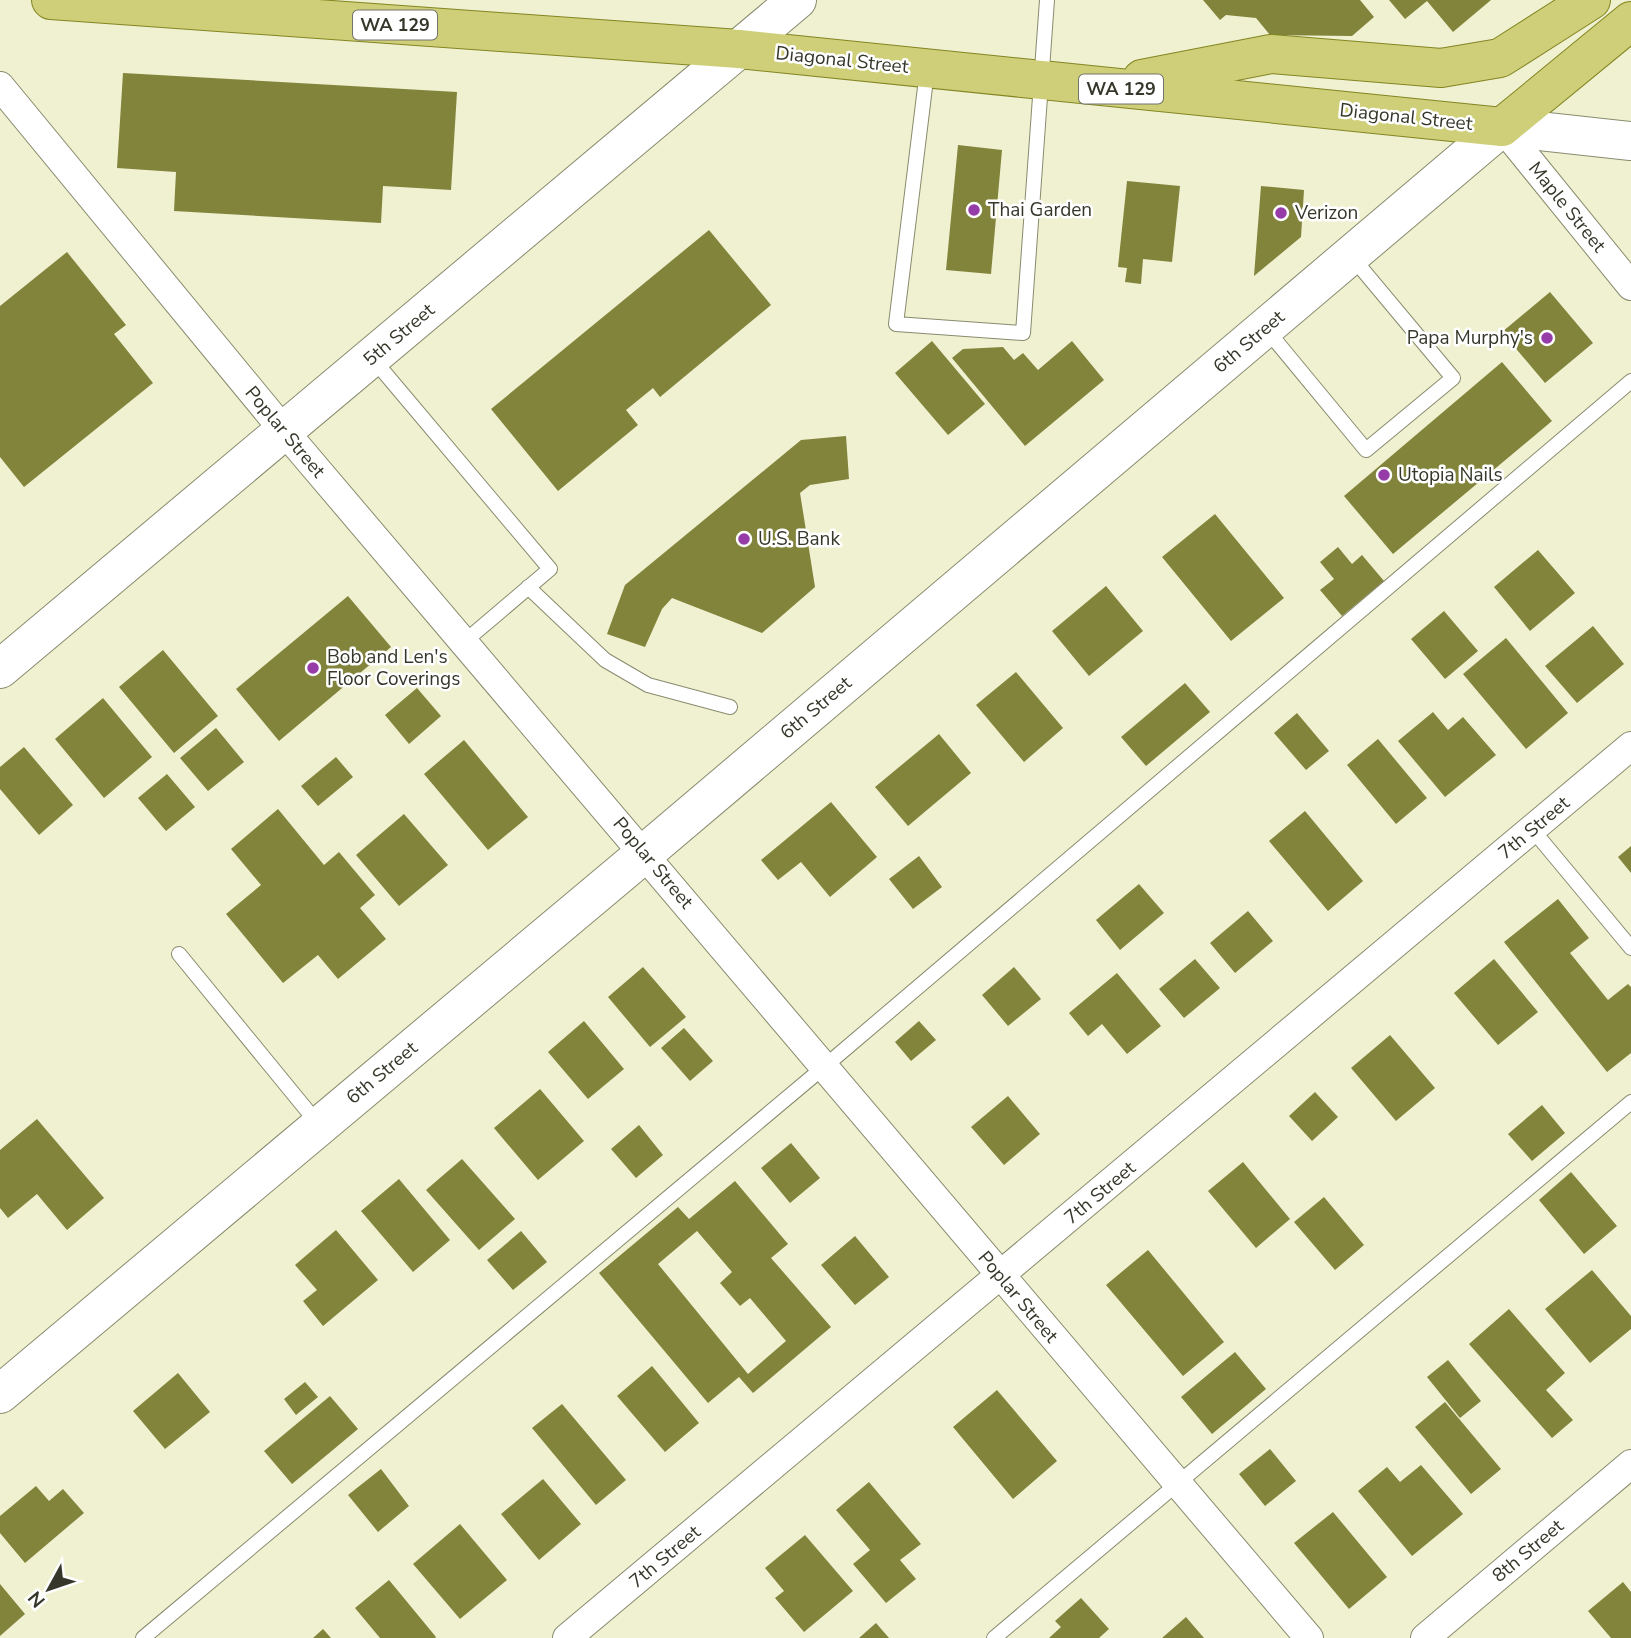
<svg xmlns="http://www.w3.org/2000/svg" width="1631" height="1638" viewBox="0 0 1631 1638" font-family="'Nunito Sans',sans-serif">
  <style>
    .building { fill: #82843b; fill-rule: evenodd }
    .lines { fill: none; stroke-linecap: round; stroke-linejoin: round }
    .lane-casing { stroke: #898b6e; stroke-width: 16 }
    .street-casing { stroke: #898b6e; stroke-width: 30 }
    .secondary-casing { stroke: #898b6e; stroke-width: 40 }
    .primary-casing { stroke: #838522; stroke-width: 40 }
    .lane { stroke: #fff; stroke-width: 14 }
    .street { stroke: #fff; stroke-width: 28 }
    .secondary { stroke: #fff; stroke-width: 38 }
    .primary { stroke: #cecf78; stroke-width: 38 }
    .poi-dot { fill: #953ca8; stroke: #fff; stroke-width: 2.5 }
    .labels { text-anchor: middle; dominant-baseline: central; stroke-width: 5; stroke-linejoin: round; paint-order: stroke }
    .shield { fill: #fff; stroke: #72736a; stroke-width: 2 }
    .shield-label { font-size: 18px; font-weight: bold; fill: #36372a }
    .street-label { font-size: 19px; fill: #36372a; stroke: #fff }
    .poi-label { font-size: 19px; fill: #36372a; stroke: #fff; text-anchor: start }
  </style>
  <rect width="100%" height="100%" fill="#eff1d1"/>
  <!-- building -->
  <path class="building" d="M1203,0H1360L1374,17L1352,36L1270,35L1256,18L1226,15L1220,20Z
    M1389,0H1491L1453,32L1427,1L1405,19Z
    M123,73L457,92L451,190L383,186L381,223L174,211L176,172L117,168Z
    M958,145L1002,150L991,274L946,270Z
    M1127,181L1180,186L1172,262L1143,259L1141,284L1125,282L1127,268L1118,267Z
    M1261,186L1304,190L1301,237L1254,276Z
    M709,230L771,305L660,397L653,388L626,410L638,425L558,491L491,409Z
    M67,252L126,325L114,334L153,383L24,487L0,457V306Z
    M1550,292L1593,343L1545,383L1502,332Z
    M932,341L985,404L948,435L895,373Z
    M1072,341L1104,380L1025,446L952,358L963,349L1003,347L1014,360L1023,353L1038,370Z
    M1502,362L1552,421L1393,554L1344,496Z
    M846,436L849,479L810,485L800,493L815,587L762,633L672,598L662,609L645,647L607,634L625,585L801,440Z
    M1215,514L1284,598L1231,641L1162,557Z
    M1338,547L1352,564L1362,555L1384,581L1342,616L1320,590L1334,579L1320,562Z
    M1538,550L1575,593L1530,631L1494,587Z
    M1106,586L1143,631L1089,676L1052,631Z
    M348,596L391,647L279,741L236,689Z
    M1444,611L1478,651L1445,679L1411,639Z
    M1593,626L1624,664L1577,703L1545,666Z
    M1506,638L1568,713L1526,749L1463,674Z
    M163,650L218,716L174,753L119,687Z
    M1016,672L1063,728L1024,762L976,705Z
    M1185,683L1210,712L1146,766L1121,737Z
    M417,688L441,716L409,744L385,715Z
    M103,698L152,757L104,798L55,739Z
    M1433,712L1448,730L1463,717L1496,755L1445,797L1398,741Z
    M1297,713L1329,751L1306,770L1274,733Z
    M216,728L244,762L208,791L180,758Z
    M939,734L971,773L908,826L875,787Z
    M1378,739L1427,798L1396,824L1347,765Z
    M464,740L528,817L488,850L424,774Z
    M24,747L73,805L39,835L0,789V767Z
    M336,757L353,777L318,806L301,786Z
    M167,774L195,807L166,831L138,798Z
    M831,802L877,857L830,897L801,862L778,880L761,860Z
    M278,809L324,865L339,852L375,895L360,908L386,939L338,979L318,955L283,983L226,914L261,885L231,849Z
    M1305,811L1363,881L1328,911L1269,841Z
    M404,814L448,865L399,906L356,855Z
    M1631,846V873L1618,857Z
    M919,856L942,887L913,909L889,879Z
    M1139,884L1164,913L1120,950L1096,920Z
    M1558,899L1589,938L1570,953L1608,1000L1628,984L1631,987V1053L1607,1072L1504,942Z
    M1248,911L1273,941L1235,973L1210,943Z
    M1195,959L1220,988L1184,1018L1159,989Z
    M1494,959L1538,1012L1498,1045L1454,993Z
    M643,967L686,1017L650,1047L608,997Z
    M1014,967L1041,999L1008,1026L982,995Z
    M1117,973L1161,1026L1127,1054L1102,1024L1088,1036L1069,1013Z
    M584,1021L624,1069L588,1099L548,1052Z
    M919,1021L936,1040L911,1061L895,1042Z
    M684,1028L713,1061L690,1081L661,1048Z
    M1390,1035L1435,1088L1396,1121L1351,1068Z
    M540,1089L584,1141L538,1180L494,1128Z
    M1315,1092L1338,1117L1312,1141L1289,1116Z
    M1008,1096L1040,1134L1004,1165L971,1127Z
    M1542,1105L1565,1133L1532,1161L1508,1134Z
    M37,1119L104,1198L67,1230L37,1194L8,1218L0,1208V1150Z
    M639,1125L663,1155L636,1178L611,1149Z
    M791,1143L820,1178L790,1203L761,1168Z
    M462,1159L515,1219L479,1250L426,1190Z
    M1243,1162L1290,1219L1256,1248L1208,1191Z
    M1571,1172L1617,1226L1584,1254L1539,1200Z
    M399,1179L450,1240L413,1272L361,1211Z
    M735,1181L788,1244L771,1258L831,1327L753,1393L739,1377L708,1403L599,1273L678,1207L689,1219ZM697,1231L732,1272L720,1283L740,1306L750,1298L786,1341L748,1374L658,1264Z
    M1324,1197L1364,1245L1335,1270L1294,1222Z
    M336,1230L378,1280L323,1326L303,1301L317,1290L295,1265Z
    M521,1231L547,1262L513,1290L487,1260Z
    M855,1236L889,1277L855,1305L821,1265Z
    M1148,1250L1224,1342L1183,1376L1106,1285Z
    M1592,1270L1631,1316V1329L1590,1363L1545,1309Z
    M1509,1309L1565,1373L1546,1390L1573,1420L1552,1438L1469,1344Z
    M1235,1352L1266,1389L1212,1434L1181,1397Z
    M1448,1360L1481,1401L1460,1418L1427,1377Z
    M652,1366L699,1423L665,1452L617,1396Z
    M178,1373L210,1412L165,1449L133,1411Z
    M305,1382L318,1397L296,1415L284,1399Z
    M997,1390L1057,1461L1013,1499L953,1427Z
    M330,1396L358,1429L292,1484L264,1451Z
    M1445,1402L1501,1469L1471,1494L1415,1427Z
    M562,1404L626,1480L596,1505L532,1428Z
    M1270,1449L1296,1481L1265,1506L1239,1474Z
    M1421,1465L1463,1514L1412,1556L1358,1491L1387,1467L1400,1482Z
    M381,1469L409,1506L378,1532L348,1495Z
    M543,1479L581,1524L539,1560L501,1514Z
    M869,1482L921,1544L900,1560L916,1579L886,1603L853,1564L870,1550L836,1510Z
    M36,1486L49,1501L63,1489L84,1513L25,1563L0,1533V1516Z
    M1333,1512L1387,1577L1349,1609L1294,1543Z
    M460,1524L507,1580L460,1619L413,1564Z
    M805,1535L853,1591L804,1632L775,1598L784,1591L765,1568Z
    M389,1580L436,1637L435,1638H380L355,1608Z
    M1623,1582L1631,1592V1638H1611L1588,1611Z
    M0,1584L25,1614L0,1636Z
    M1081,1598L1109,1629L1099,1638H1049L1061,1627L1055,1621Z
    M1186,1617L1204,1638H1162Z
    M876,1623L889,1638H859Z
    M323,1629L331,1638H313Z"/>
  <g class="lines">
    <!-- lane casing -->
    <g class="lane-casing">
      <path id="lane" d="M927,71L896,324L1023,333L1047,0
        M1266,329L1366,450L1453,378L1352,257
        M373,359L550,569L464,642
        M528,587L605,660L648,685L730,707
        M1532,829L1631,948
        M179,954L319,1125
        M143,1638L824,1067L1631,381
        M994,1638L1631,1102"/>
    </g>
    <!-- street casing -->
    <g class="street-casing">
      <path id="street" d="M0,86L285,432L1309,1638
        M1502,127L1631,286
        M567,1638L1631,746
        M1425,1638L1631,1464"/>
    </g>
    <!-- secondary casing -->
    <g class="secondary-casing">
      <path id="secondary" d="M0,669L797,0
        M0,1394L645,853L1502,127L1631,141"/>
    </g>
    <!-- primary casing -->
    <g class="primary-casing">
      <path id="primary" d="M51,0L739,49L1502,127L1631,21
        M1142,79L1271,54L1441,68L1500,58L1591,0"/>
    </g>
    <!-- lane -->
    <use href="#lane" class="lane"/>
    <!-- street -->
    <use href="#street" class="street"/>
    <!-- secondary -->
    <use href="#secondary" class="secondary"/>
    <!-- primary -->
    <use href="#primary" class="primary"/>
  </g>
  <!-- markers -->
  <g class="poi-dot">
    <circle cx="974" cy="210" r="7"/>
    <circle cx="1281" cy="213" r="7"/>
    <circle cx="1547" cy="338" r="7"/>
    <circle cx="1384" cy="475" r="7"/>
    <circle cx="744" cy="539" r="7"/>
    <circle cx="313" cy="668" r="7"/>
  </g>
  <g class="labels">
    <!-- shield labels -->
    <g class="shield">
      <rect x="353" y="10.5" width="84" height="29" rx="5"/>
      <rect x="1079" y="74.5" width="84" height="29" rx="5"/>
    </g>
    <g class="shield-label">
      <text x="395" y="25">WA 129</text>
      <text x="1121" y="89">WA 129</text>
    </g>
    <!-- street labels -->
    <g class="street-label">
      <text transform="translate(842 60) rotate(6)">Diagonal Street</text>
      <text transform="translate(1406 117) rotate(6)">Diagonal Street</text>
      <text transform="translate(1567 207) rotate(51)">Maple Street</text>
      <text transform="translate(399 335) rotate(-40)">5th Street</text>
      <text transform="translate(1249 342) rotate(-40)">6th Street</text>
      <text transform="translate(285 432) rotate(50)">Poplar Street</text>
      <text transform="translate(816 708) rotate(-40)">6th Street</text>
      <text transform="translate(1534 828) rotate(-40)">7th Street</text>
      <text transform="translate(653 863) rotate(50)">Poplar Street</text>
      <text transform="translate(382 1073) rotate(-40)">6th Street</text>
      <text transform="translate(1100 1193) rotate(-40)">7th Street</text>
      <text transform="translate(1018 1297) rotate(50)">Poplar Street</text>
      <text transform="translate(1528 1551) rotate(-40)">8th Street</text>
      <text transform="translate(665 1557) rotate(-40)">7th Street</text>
    </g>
    <!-- poi labels -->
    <g class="poi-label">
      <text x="988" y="210">Thai Garden</text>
      <text x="1295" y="213">Verizon</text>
      <text x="1533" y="338" text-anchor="end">Papa Murphy's</text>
      <text x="1398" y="475">Utopia Nails</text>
      <text x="758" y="539">U.S. Bank</text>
      <text x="327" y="657">Bob and Len's<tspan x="327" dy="22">Floor Coverings</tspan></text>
    </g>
  </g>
  <!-- north arrow -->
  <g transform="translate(49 1589) rotate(230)" stroke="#ffffff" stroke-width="5" paint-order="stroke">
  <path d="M0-5L12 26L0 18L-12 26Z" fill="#36372a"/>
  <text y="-10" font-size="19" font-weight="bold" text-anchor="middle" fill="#36372a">N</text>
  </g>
</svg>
